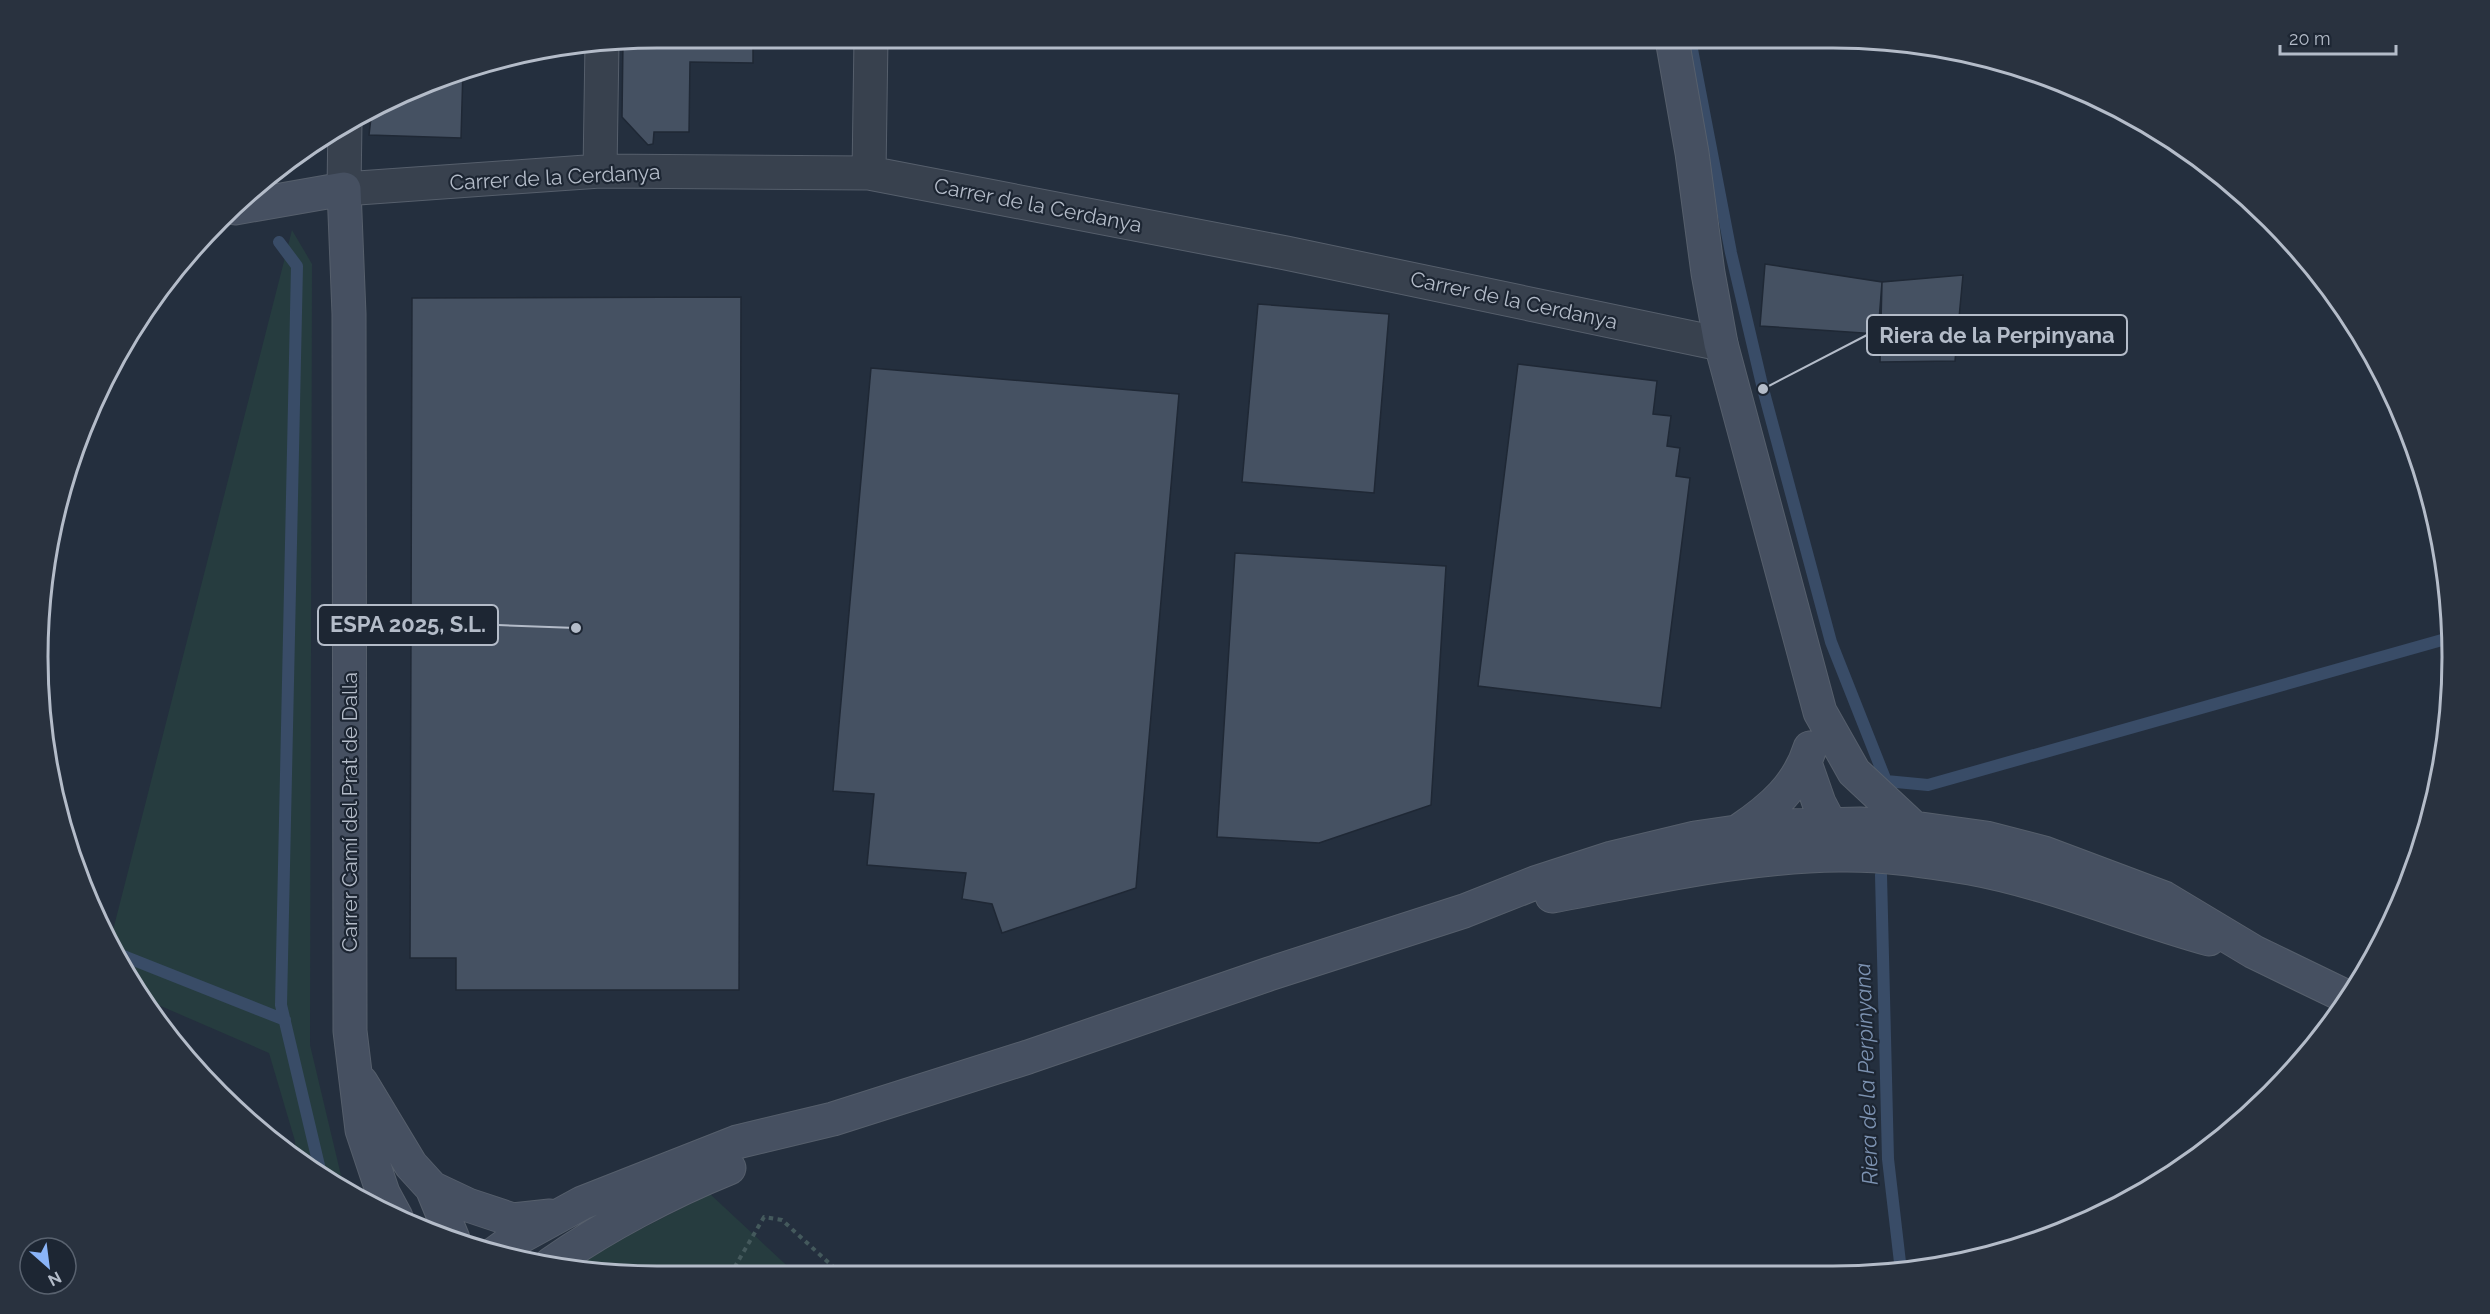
<svg xmlns="http://www.w3.org/2000/svg" width="2490" height="1314" viewBox="0 0 2490 1314" font-family="Raleway,sans-serif">
  <style>
    .green { fill: #263c3f }
    .lines { fill: none; stroke-linecap: round; stroke-linejoin: round }
    .stream { stroke: #394c67; stroke-width: 12 }
    .building { fill: #455162; stroke: #1f2835; stroke-width: 1.5 }
    .street-casing { stroke: #565f6c; stroke-width: 35 }
    .secondary-casing { stroke: #565f6c; stroke-width: 35 }
    .path { stroke: #44595c; stroke-width: 4; stroke-dasharray: 4.5 4.5; stroke-linecap: butt }
    .street { stroke: #38414e; stroke-width: 33 }
    .secondary { stroke: #465061; stroke-width: 33 }
    .labels { text-anchor: middle; dominant-baseline: central; stroke-width: 4.5; stroke-linejoin: round; paint-order: stroke }
    .street-label { font-size: 21px; fill: #b4bcc9; stroke: #1d2633 }
    .water-label { font-size: 22px; font-style: italic; fill: #7c92b1; stroke: #1d2633 }
    .rim { fill: none; stroke: #b4bcc9; stroke-width: 3 }
    .leader { fill: none; stroke: #b4bcc9; stroke-width: 2 }
    .callout-dot { fill: #b4bcc9; stroke: #1d2633; stroke-width: 2 }
    .callout { fill: #1d2633; stroke: #b4bcc9; stroke-width: 2 }
    .callout-label { font-size: 22px; text-anchor: middle; font-weight: bold; fill: #b4bcc9 }
  </style>
  <rect width="100%" height="100%" fill="#242f3e"/>
  <!-- green -->
  <path class="green" d="M292,230L312,264L310,1045L344,1188L296,1159L295,1141L269,1053L140,997L110,942Z
    M710,1194L797,1275H617L572,1268L635,1232Z"/>
  <g class="lines">
    <!-- stream -->
    <path class="stream" d="M1690,39L1731,253L1763,389L1831,642L1886,781L1928,785L2449,638
      M279,242L297,266L281,1005L321,1174
      M1881,875L1888,1159L1901,1271
      M116,953L285,1020"/>
  </g>
  <!-- building -->
  <path class="building" d="M657,38H753V63L690,62L689,132H654L653,144L648,145L622,117L623,41Z
    M463,69L461,138L369,135L372,109Z
    M1765,264L1882,282L1878,334L1760,326Z
    M1963,275L1955,361L1880,362L1882,282Z
    M741,297L739,990H456V958H410L412,298Z
    M1258,304L1389,314L1374,493L1242,482Z
    M1518,364L1657,381L1653,414L1671,416L1667,446L1680,448L1676,476L1690,478L1661,708L1478,686Z
    M871,368L1179,394L1136,888L1002,933L992,904L962,899L966,873L867,865L874,794L833,791Z
    M1235,553L1446,566L1431,805L1319,843L1217,837Z"/>
  <g class="lines">
    <!-- street casing -->
    <g class="street-casing">
      <path id="street" d="M345,122L344,189L600,171L869,173L1286,253L1721,344
        M600,171L602,43
        M869,173L871,38"/>
    </g>
    <!-- secondary casing -->
    <g class="secondary-casing">
      <path id="secondary" d="M1672,39L1692,153L1708,273L1721,344L1820,712L1854,772L1914,828
        M235,208L344,189L349,314L350,1031L362,1130L383,1193L396,1217
        M1805,763L1819,803L1830,824L1848,832
        M1740,830C1772,808 1798,786 1810,748
        M1552,896C1647,879 1742,856 1839,855C1882,854 1928,861 1970,868C2052,883 2129,917 2209,939
        M361,1082L411,1165L432,1188L453,1239
        M432,1188L468,1205L513,1220L550,1216
        M494,1254L509,1243L582,1203L737,1142L833,1119L1028,1057L1269,974L1464,911L1535,883L1612,858L1695,838L1736,832L1785,826L1860,824L1914,828L1986,838L2044,853L2164,898L2254,952L2345,996
        M551,1264C603,1227 670,1192 729,1168"/>
    </g>
    <!-- path -->
    <path class="path" d="M730,1275L764,1217L782,1220L841,1274"/>
    <!-- street -->
    <use href="#street" class="street"/>
    <!-- secondary -->
    <use href="#secondary" class="secondary"/>
  </g>
  <g class="labels">
    <!-- street labels -->
    <g class="street-label">
      <text transform="translate(555 177) rotate(-3)">Carrer de la Cerdanya</text>
      <text transform="translate(1038 205) rotate(11)">Carrer de la Cerdanya</text>
      <text transform="translate(1514 300) rotate(12)">Carrer de la Cerdanya</text>
      <text transform="translate(349 812) rotate(-90)">Carrer Camí del Prat de Dalla</text>
    </g>
    <!-- water labels -->
    <g class="water-label">
      <text transform="translate(1866 1074) rotate(-92)">Riera de la Perpinyana</text>
    </g>
  </g>
  <!-- crop -->
  <path d="M0 0H2490V1314H0ZM657 48H1833A609 609 0 0 1 2442 657V657A609 609 0 0 1 1833 1266H657A609 609 0 0 1 48 657V657A609 609 0 0 1 657 48Z" fill="#29323f" fill-rule="evenodd"/>
  <path class="rim" d="M657 48H1833A609 609 0 0 1 2442 657V657A609 609 0 0 1 1833 1266H657A609 609 0 0 1 48 657V657A609 609 0 0 1 657 48Z"/>
  <!-- callouts -->
  <path class="leader" d="M1763 389L1867 335M576 628L498 625"/>
  <g class="callout-dot">
    <circle cx="1763" cy="389" r="6"/>
    <circle cx="576" cy="628" r="6"/>
  </g>
  <g class="callout">
    <rect x="1867" y="315" width="260" height="40" rx="6"/>
    <rect x="318" y="605" width="180" height="40" rx="6"/>
  </g>
  <g class="callout-label">
    <text x="1997" y="343">Riera de la Perpinyana</text>
    <text x="408" y="632">ESPA 2025, S.L.</text>
  </g>
  <!-- north arrow -->
  <g transform="translate(48 1266) rotate(152)"><circle r="28" fill="#1d2633" stroke="#59626f" stroke-width="1.5"/>
  <path d="M0-4.5L10 22L0 15L-10 22Z" fill="#8ab4f8"/>
  <text y="-9" font-size="16" font-weight="bold" text-anchor="middle" fill="#b4bcc9">N</text>
  </g>
  <!-- scale -->
  <path d="M2280 45v9h116v-9" fill="none" stroke="#b4bcc9" stroke-width="3"/>
  <text x="2289" y="45" font-size="18" fill="#b4bcc9" stroke="#1d2633" stroke-width="4.5" paint-order="stroke">20 m</text>
</svg>
